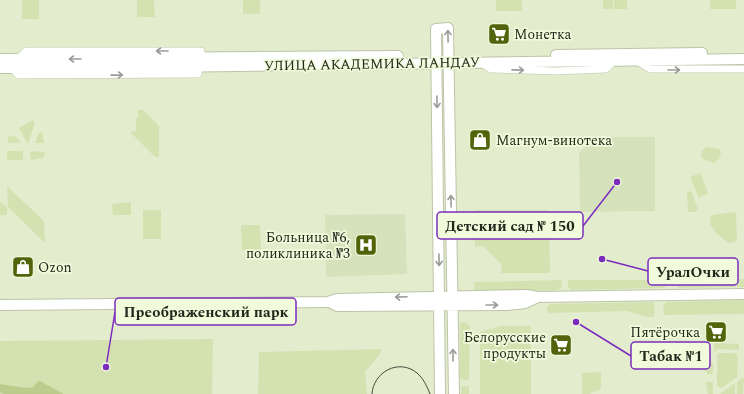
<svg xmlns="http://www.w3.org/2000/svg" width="744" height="394" viewBox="0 0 744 394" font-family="Spectral,serif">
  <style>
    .built { fill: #d6e2bc }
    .green { fill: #d4e2b2 }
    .water { fill: #bbcd8d }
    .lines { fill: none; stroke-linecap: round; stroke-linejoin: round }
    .street-casing { stroke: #bcc5a7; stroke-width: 8 }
    .secondary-casing { stroke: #bcc5a7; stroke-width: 12 }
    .street { stroke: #fff; stroke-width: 7 }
    .secondary { stroke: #fff; stroke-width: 10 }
    .tram { stroke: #45493a; stroke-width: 1 }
    .oneway { stroke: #9c9d98 }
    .labels { text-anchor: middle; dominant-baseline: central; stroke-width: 3.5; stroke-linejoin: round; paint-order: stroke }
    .poi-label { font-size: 14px; fill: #23261a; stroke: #f1fadb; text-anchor: start }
    .street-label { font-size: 14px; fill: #23261a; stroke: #f1fadb }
    .leader { fill: none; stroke: #7b2cbf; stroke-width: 1.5 }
    .callout-dot { fill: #7b2cbf; stroke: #f1fadb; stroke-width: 1.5 }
    .callout { fill: #f1fadb; stroke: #7b2cbf; stroke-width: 1.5 }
    .callout-label { font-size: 15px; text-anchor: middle; font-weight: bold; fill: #23261a }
  </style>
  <rect width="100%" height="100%" fill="#e3edce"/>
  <!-- built -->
  <path class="built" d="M595,137H655V211L580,212L579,153Z
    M405,214L407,274L326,277L325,215Z"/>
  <!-- green -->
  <path class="green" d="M22,0H39V19H22Z
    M137,0H154L155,17H137Z
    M243,0H260V14H243Z
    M496,0H522V11H496Z
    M603,0H613V9H603Z
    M614,0H627V9H614Z
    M710,0H736V9H710Z
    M138,110H143L159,126V157H155L130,132L136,131V118H138Z
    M33,120L35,122L29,142L27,143L19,128Z
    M42,132L44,143H37L35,142L39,133Z
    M14,135L20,141V143H8V137Z
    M707,147L719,149L721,154L718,160L713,163L702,158C701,152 701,150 707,147Z
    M7,151H23V160H7Z
    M32,151L45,152L43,158L31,160L30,152Z
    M700,173L708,193L699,198L690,177Z
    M7,186L44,221L45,243L8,207Z
    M691,191L698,209L695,212H688L687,192Z
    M0,202L7,207V215H0Z
    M131,202V215H113L112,204Z
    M143,210H161V239H143Z
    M474,210H549L550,273H501L502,265L483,246L475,247Z
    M734,212L736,213L737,239L734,242L728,243L715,232L710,224L711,216L713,215Z
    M241,225H260L261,250H242Z
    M675,279H744V287L679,288L675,285Z
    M562,280L561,288L557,290L475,292L474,282Z
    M568,280H668L667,285L664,288L571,290L568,287Z
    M744,300V314L664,315L663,306L666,302Z
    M653,302L655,305L654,317H646L627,311L550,313L547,312V306L550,304Z
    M465,322L469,325L470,328L469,380H463L460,377V323Z
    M501,326H531V394H480V332Z
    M213,339L212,394H0V341Z
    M716,343L739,344V350L718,349L714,352V344Z
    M382,349L380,354L365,372L367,394H258L259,352Z
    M719,353H735L738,356L737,377L722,388L718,387L717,384V355Z
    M707,363H713V374H707V372L705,371V368H707Z
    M601,372V389L590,394H582V373Z
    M742,378H744L743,394H737V382Z
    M706,382H713V394H708Z
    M735,383V394H720Z
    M462,386H469V394H461Z"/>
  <!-- water -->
  <path class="water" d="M38,381H40L64,394H4L0,392V384L27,388L33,387Z"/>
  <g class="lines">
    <!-- street casing -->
    <g class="street-casing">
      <path id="street" d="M18,59L26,51H201L202,58
        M637,61L650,69H744
        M482,63L491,69L556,71L606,69L614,61
        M12,68L18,75L198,74L199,66"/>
    </g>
    <!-- secondary casing -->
    <g class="secondary-casing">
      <path id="secondary" d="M556,55L702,53
        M0,59L398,56
        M0,68H83L744,59
        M330,302L337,306L508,305L525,303L538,297
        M0,305L328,302L337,299L526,295L538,297L744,294
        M440,394L436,29L448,28L454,394"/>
    </g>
    <!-- street -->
    <use href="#street" class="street"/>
    <!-- secondary -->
    <use href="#secondary" class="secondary"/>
    <!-- tram -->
    <path class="tram" d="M372,394C373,372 399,358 417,373C423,378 427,386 430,394"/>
  </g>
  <!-- one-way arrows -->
  <defs><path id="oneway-shaft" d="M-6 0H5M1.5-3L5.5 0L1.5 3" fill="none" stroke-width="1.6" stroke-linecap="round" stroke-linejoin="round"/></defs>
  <g class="oneway">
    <use href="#oneway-shaft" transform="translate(448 36) rotate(-91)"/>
    <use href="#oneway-shaft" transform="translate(162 51) rotate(-180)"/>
    <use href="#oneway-shaft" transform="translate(75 59) rotate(180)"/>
    <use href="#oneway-shaft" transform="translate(518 70) rotate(1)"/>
    <use href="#oneway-shaft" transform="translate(674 70)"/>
    <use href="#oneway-shaft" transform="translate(117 75) rotate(-1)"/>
    <use href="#oneway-shaft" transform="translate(437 102) rotate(89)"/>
    <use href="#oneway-shaft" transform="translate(451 201) rotate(-91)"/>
    <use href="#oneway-shaft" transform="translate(439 260) rotate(89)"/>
    <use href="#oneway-shaft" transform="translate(401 297) rotate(178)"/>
    <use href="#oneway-shaft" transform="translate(492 305)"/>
    <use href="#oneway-shaft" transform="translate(453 355) rotate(-90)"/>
  </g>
  <!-- icons -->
  <defs>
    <g id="supermarket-square" transform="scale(1.15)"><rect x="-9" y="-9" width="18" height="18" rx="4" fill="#52630b" stroke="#f1fadb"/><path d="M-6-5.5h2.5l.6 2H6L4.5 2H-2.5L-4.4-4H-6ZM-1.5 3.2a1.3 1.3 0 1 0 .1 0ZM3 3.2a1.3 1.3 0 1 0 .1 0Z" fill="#fff"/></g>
    <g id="shop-square" transform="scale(1.15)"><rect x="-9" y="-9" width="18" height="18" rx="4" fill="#52630b" stroke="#f1fadb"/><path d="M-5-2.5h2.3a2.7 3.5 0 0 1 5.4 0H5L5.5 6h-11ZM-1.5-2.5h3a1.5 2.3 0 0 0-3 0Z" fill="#fff"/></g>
    <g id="hospital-square" transform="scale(1.15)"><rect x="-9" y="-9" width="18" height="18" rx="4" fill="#52630b" stroke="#f1fadb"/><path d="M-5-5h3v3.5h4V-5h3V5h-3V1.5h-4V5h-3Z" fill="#fff"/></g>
  </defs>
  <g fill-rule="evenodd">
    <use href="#supermarket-square" x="499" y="34"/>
    <use href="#shop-square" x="480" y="140"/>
    <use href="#hospital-square" x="366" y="245"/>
    <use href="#shop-square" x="23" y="267"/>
    <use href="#supermarket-square" x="716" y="332"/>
    <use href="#supermarket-square" x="561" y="345"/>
  </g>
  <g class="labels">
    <!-- poi labels -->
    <g class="poi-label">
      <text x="514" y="34">Монетка</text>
      <text x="496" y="140">Магнум-винотека</text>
      <text x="350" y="237" text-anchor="end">Больница №6,<tspan x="350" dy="16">поликлиника №3</tspan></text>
      <text x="38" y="267">Ozon</text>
      <text x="700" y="332" text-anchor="end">Пятёрочка</text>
      <text x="546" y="337" text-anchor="end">Белорусские<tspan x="546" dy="16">продукты</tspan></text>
    </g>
    <!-- street labels -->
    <g class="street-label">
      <text transform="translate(372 64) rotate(-1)">УЛИЦА АКАДЕМИКА ЛАНДАУ</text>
    </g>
  </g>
  <!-- callouts -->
  <path class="leader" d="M617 182L583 226M602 259L648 271M106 367L115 312M576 322L631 356"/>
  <g class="callout-dot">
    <circle cx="617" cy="182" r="4"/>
    <circle cx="602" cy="259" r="4"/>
    <circle cx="106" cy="367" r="4"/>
    <circle cx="576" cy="322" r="4"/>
  </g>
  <g class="callout">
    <rect x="437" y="212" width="146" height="27" rx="4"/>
    <rect x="648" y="258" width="90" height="27" rx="4"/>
    <rect x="115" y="298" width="181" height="27" rx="4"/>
    <rect x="631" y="342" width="79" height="27" rx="4"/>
  </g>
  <g class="callout-label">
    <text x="510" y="231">Детский сад № 150</text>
    <text x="693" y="277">УралОчки</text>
    <text x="206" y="317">Преображенский парк</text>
    <text x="671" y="361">Табак №1</text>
  </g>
</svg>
